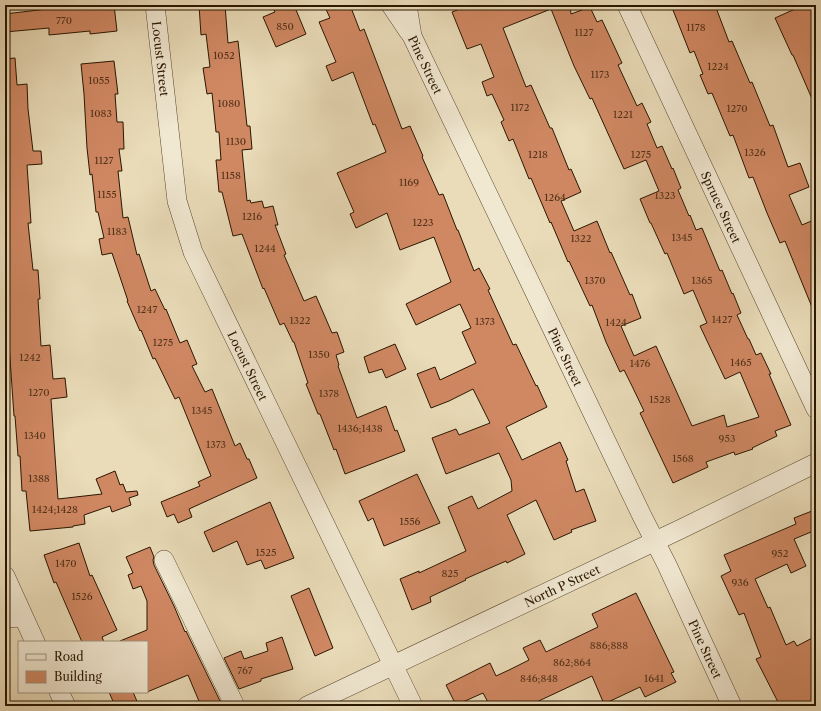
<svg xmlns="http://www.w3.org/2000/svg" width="821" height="711" viewBox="0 0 821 711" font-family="'Libre Caslon Text',serif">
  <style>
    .building { fill: #d08863; stroke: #291600; fill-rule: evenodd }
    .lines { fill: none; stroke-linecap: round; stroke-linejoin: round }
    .minor-casing { stroke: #59482e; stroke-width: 20 }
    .minor { stroke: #f1e8d2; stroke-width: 19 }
    .labels { text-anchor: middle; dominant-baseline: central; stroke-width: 4; stroke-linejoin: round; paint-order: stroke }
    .number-label { font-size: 10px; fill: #533219 }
    .street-label { font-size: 12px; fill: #291600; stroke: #f1e8d2 }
  </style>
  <rect width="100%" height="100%" fill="#eadcb9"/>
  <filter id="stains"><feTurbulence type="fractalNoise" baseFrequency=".005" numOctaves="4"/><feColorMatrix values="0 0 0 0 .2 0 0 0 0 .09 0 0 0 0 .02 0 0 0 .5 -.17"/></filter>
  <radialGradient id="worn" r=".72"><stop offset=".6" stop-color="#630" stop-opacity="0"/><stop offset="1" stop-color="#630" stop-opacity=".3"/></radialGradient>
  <!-- building -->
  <path class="building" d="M81,5H114L117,31L90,34V31L49,35V28L5,32V14Z
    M199,5H225L228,43L238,41L247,126H250L252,149L242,150L247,201L250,200L251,203L262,201L264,208L273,206L278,225H275L286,254L284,255L304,301L316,296L332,333L337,332L344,352L336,355L339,365L338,366L357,418L386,406L395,431L397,430L405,451L345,474L336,449L334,450L320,414H318L306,384L308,383L294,342H293L284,323L280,325L264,288L263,289L242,234L233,236L222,192H219L216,160H221L219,132H216L212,93L207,94L203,68L210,67L206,34L201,35Z
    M272,5H294L306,34L276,47L263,17L275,12Z
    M324,5H350L360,31L364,29L402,129L410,126L423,156L422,157L439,195L443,194L457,230H458L474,271L479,268L490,289L488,290L513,345L516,344L536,386L537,385L547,407L506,427L522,460L560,442L568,460L566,461L576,492L584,489L596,521L571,530L572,532L554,540L536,500L507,515L525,554L507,563L506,561L465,579L466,580L430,597L431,602L412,610L400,579L419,571V573L466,551L448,507L472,496L478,509L512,491L511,480L499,453L446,474L432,438L456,429L459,435L490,423L473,389L449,401L431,408L417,374L435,367L440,380L476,363L462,332L471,328L460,304L416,325L406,304L451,282L434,237L400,250L387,213L356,228L350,214L354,212L337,173L386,152L375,124L373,125L353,72L332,81L326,66L336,62L319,22L330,18Z
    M470,5H570L571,14L590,7L597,22L602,20L622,63L618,65L637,106L642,103L651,122L647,124L657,148L662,146L672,169L673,168L681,188L678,190L689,216L690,215L696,230L702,228L720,271L722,270L732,294L733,293L741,313L737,315L748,339H749L756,355L761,353L771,374H769L791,425L775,431L777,436L752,448L753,449L735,455L734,452L706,462L708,467L673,483L640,413L644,411L632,386L624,370L620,372L606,342L592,305L590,306L569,261L568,262L551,222L550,223L531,178L529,179L513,139L509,141L501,122L504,120L492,94L487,96L482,82L494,77L481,44L467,49L452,12ZM551,9L574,66L590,99L592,98L624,169L646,160L659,191L640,199L650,223H651L665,254L667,253L684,294L693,290L707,323L700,326L725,379L740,372L759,417L727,427L724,415L692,426L656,346L634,356L621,326L641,318L632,294L630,295L611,252L610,253L597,221L574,231L561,201L581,192L571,169L569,170L552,128H550L531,85L526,87L503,28Z
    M671,5H715L729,42L732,41L750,83L752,82L770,126L773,125L788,167L800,163L809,187L789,195L802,225L816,219V317L785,241L780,243L767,213L753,177L749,178L733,135L730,136L712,93L708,94L700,75L703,74L694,51L690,53Z
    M804,5H811L816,17V108L793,55H792L775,18Z
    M15,58L17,85L27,84L28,109L33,151H41L42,164L27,165L31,223H28L33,270H38L40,299H38L41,346L50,345L53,379L65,378L67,397L51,399L58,499L102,494L96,479L115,471L120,485L123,484L126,492L137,491L138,495L129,498L131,505L112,512L110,506L84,515L85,524L73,526V527L30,531L26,491H22L20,456H18L15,416H14L6,301H5V59Z
    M114,61L118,94H115L117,122H123L124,149H119L122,171H118L123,218L128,217L137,255L139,254L151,291L155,289L165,310L166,309L180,343L187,340L197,364L192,366L205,392L212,389L235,446L240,443L247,459H249L257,478L189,509L192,517L178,523L174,514L167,517L161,502L200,486L198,482L211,476L179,397L175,399L155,358L153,359L141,330L140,331L127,301H128L112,253L102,255L99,239L104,238L98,212H96L92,174L90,175L87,148L84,94L81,64Z
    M395,344L406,369L386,378L382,369L369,373L364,357Z
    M417,474L440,523L384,546L373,518L368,521L359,501Z
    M270,502L294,558L265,569L261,560L247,565L237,541L213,552L204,532Z
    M812,511L816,519V530L794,539L806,566L791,573L787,564L755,579L768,608L770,607L786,645L794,641L797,646L816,636V706H780L756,659L761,657L744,613L739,615L721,576L731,571L724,555L796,524L794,518Z
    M79,543L90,576L92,575L117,630L102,637L104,642H82L56,582L54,583L44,555Z
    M150,547L154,557L153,560L154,565L174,606L185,632L186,631L221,703L215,706H201L188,675L147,692V642H120V641L147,630V601L141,586L133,589L128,575L133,573L126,557Z
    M309,588L333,648L315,656L291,596Z
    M636,593L674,672L671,673L676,682L645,697L640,687L604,704L592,676L528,706H490L483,693L456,705L446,685L490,663L496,676L509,670L529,660L523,648L540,640L546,652L598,627L592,614Z
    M282,637L293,669L261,679V681L239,689L224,658L241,651L244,659L268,651L266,643Z
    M109,692H133L139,706H115Z"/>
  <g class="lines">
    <!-- minor casing -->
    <g class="minor-casing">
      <g id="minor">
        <path id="s1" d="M155,5L177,201L193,252L413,706"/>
        <path d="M391,5L409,32"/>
        <path id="s2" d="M407,5L412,36L642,516L667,565L732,706"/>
        <path id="s3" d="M627,5L816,409"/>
        <path d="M164,560L235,706"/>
        <path d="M5,576L35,642"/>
        <path d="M5,618L23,617"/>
        <path d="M59,692L66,706"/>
        <path id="s4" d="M307,706L681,529L816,463"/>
      </g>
    </g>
    <!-- minor -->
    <use href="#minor" class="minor"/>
  </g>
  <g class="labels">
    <!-- number labels -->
    <g class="number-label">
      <text x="64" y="20">770</text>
      <text x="285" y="26">850</text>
      <text x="696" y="27">1178</text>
      <text x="584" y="32">1127</text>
      <text x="224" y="55">1052</text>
      <text x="718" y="66">1224</text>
      <text x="600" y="74">1173</text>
      <text x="99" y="80">1055</text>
      <text x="229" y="103">1080</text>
      <text x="520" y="107">1172</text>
      <text x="737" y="108">1270</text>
      <text x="101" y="113">1083</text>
      <text x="623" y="114">1221</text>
      <text x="236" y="141">1130</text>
      <text x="755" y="152">1326</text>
      <text x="538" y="154">1218</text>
      <text x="641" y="154">1275</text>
      <text x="104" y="160">1127</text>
      <text x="231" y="175">1158</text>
      <text x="409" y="182">1169</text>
      <text x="107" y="194">1155</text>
      <text x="665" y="195">1323</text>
      <text x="555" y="197">1264</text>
      <text x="252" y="216">1216</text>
      <text x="423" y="222">1223</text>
      <text x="117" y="231">1183</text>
      <text x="682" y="237">1345</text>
      <text x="581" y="238">1322</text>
      <text x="265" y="248">1244</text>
      <text x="595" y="280">1370</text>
      <text x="702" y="280">1365</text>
      <text x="147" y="309">1247</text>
      <text x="722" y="319">1427</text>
      <text x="300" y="320">1322</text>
      <text x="485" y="321">1373</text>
      <text x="616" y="322">1424</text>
      <text x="163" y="342">1275</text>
      <text x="319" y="354">1350</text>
      <text x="30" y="357">1242</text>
      <text x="741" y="362">1465</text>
      <text x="640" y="363">1476</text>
      <text x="39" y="392">1270</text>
      <text x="329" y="393">1378</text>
      <text x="660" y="399">1528</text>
      <text x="202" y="410">1345</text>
      <text x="360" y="428">1436;1438</text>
      <text x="35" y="435">1340</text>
      <text x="727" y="438">953</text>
      <text x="216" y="444">1373</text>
      <text x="683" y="458">1568</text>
      <text x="39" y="478">1388</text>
      <text x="55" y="509">1424;1428</text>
      <text x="410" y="521">1556</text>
      <text x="266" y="552">1525</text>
      <text x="780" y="553">952</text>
      <text x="66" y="563">1470</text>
      <text x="450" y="573">825</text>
      <text x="740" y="582">936</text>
      <text x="82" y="596">1526</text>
      <text x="609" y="645">886;888</text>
      <text x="572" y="662">862;864</text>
      <text x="245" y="670">767</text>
      <text x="539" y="678">846;848</text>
      <text x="654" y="678">1641</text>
    </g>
    <!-- street labels -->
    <g class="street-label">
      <text stroke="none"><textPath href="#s1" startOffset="54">Locust Street</textPath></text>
      <text stroke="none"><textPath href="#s2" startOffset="63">Pine Street</textPath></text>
      <text stroke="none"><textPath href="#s3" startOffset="223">Spruce Street</textPath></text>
      <text stroke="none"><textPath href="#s2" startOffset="387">Pine Street</textPath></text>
      <text stroke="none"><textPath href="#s1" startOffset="377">Locust Street</textPath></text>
      <text stroke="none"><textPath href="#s4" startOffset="282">North P Street</textPath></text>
      <text stroke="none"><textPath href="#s2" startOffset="711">Pine Street</textPath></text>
    </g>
  </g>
  <!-- margin -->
  <rect width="821" height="711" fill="none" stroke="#eadcb9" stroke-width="20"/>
  <rect x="6" y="6" width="809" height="699" fill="none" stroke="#291600" stroke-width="2"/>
  <rect x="10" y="10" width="801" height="691" fill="none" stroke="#291600"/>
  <!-- legend -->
  <rect x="18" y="641" width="130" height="52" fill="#f1e8d2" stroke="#a1947e"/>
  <rect x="26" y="654" width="20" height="6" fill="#f1e8d2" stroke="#a1947e"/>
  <text x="54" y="661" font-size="12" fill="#291600">Road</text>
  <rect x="26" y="671" width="20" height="12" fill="#d08863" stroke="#a1947e"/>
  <text x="54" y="681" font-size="12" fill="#291600">Building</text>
  <rect width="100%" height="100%" filter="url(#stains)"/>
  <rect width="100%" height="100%" fill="url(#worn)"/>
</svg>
